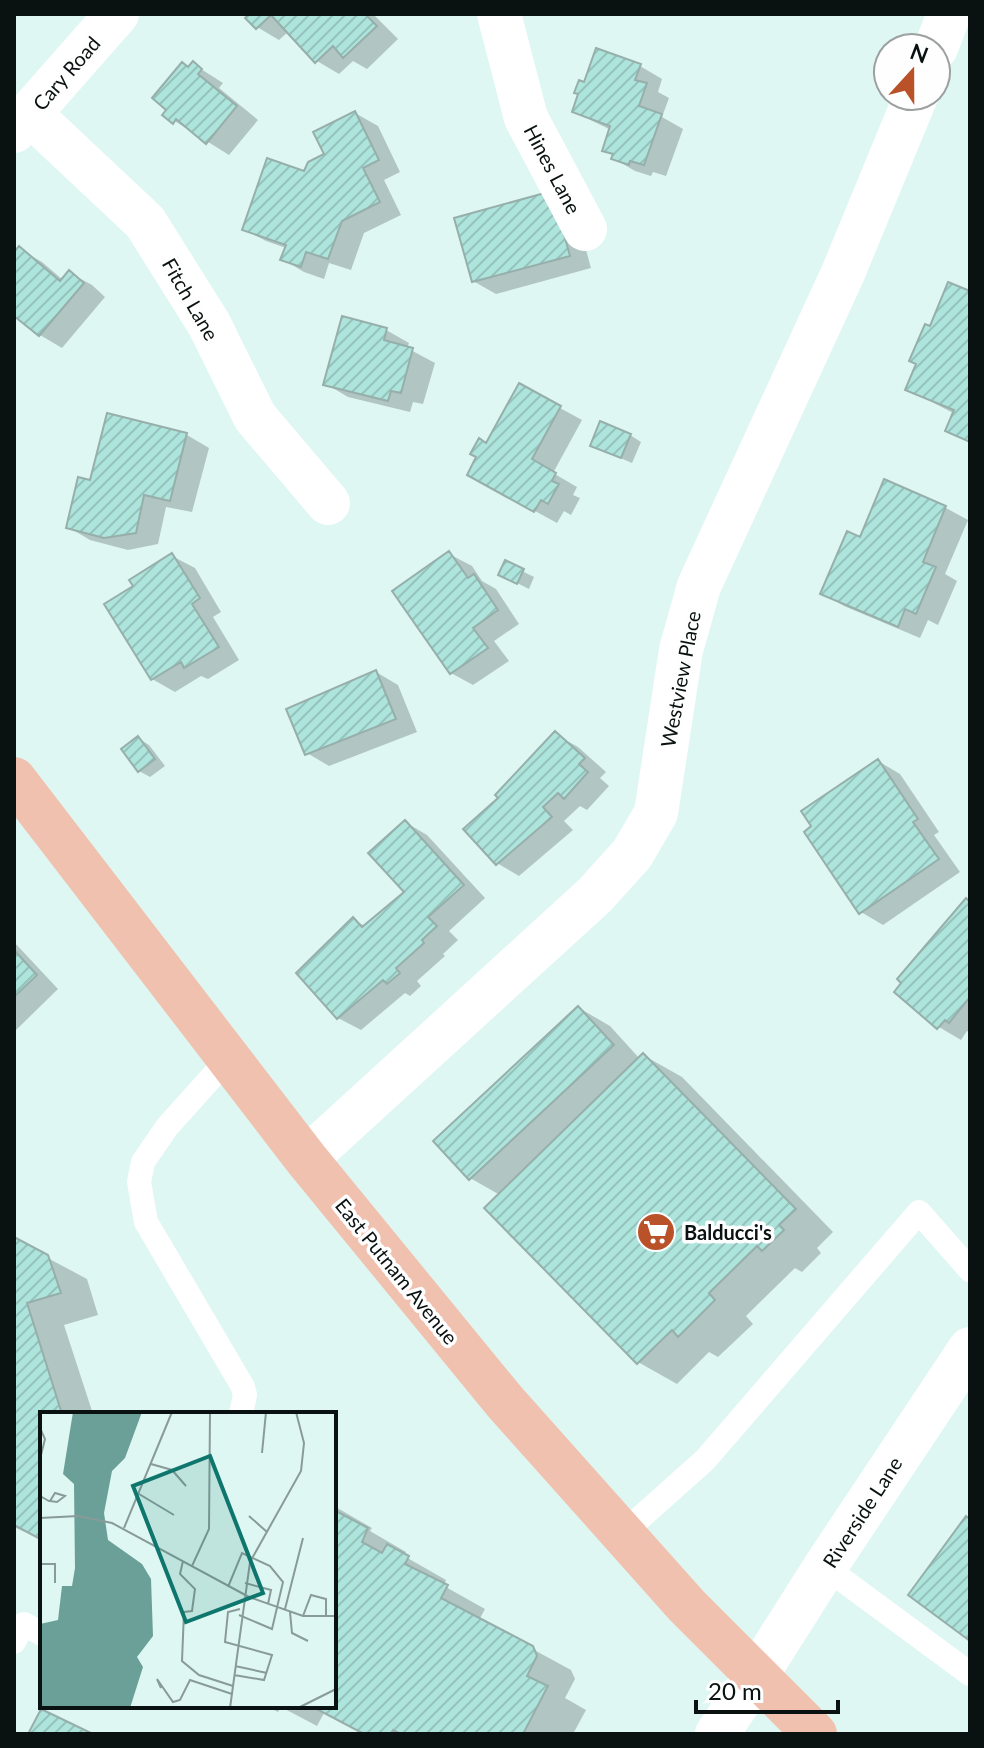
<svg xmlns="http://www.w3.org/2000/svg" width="984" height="1748" viewBox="0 0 984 1748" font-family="Lato,sans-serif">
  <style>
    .shadow { fill: #0003 }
    .building { fill: url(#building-hatch); stroke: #97afab; stroke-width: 2 }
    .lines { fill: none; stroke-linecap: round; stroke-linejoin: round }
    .service { stroke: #fff; stroke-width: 24 }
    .minor { stroke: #fff; stroke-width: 44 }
    .tertiary { stroke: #fff; stroke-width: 44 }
    .primary { stroke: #f1c1b0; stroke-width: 44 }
    .labels { text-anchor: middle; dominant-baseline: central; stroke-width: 7; stroke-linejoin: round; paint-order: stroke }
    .street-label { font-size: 20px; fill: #091211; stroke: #fefefe }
    .poi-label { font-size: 20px; font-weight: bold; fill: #091211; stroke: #fefefe; text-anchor: start }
    .inset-road { fill: none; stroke: #899b99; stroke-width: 2 }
    .view { fill: #0f766e; fill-opacity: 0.15; stroke: #0f766e; stroke-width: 4 }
    .inset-edge { fill: none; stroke: #091211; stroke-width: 4 }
  </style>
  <defs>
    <pattern id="building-hatch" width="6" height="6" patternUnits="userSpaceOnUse" patternTransform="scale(2)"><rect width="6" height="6" fill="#ade4dc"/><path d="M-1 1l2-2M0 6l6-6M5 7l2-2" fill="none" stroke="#94c3bc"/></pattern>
  </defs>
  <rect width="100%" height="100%" fill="#def7f3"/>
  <!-- shadow -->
  <path class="shadow" d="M252,14H373L398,39L367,69L353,61L339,74L317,61L289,31L279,40L257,27Z
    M597,50L640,66L662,79L658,92L669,98L662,117L683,129L666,176L653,172L651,176L635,171L613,158L614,156L604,150L611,130L574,112Z
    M193,64L223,83L219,88L258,120L229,155L165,115Z
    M355,113L378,126L400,172L384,180L401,215L364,233L351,270L329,263L324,279L304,272L282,259L286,248L266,241L244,229L327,155Z
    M574,206L591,268L496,294L473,281Z
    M19,249L42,262L63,280L70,273L92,285L105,297L62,348L40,335L14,313V255Z
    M970,294V443L948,431L955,414L907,389L931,329Z
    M386,330L409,343L407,348L435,363L423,404L413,402L410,412L348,397L326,384Z
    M560,408L582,420L553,473L577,487L573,495L580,498L571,515L564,511L557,523L491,487L487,445Z
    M187,435L209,448L192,512L166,507L158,544L128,550L90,540L68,527L92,482Z
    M630,435L641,442L632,463L604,451Z
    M885,482L946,508L968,520L945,574L957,581L938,625L928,620L920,638L844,606L822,593L861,539Z
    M449,554L472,566L482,581L496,589L519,624L494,641L509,661L473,685L451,673Z
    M172,556L195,568L221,612L213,617L239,660L208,679L201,676L175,692L152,679L136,587Z
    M506,563L534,577L529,589L511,580Z
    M376,672L398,685L417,732L329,766L307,753Z
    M555,734L578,747L606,772L600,778L609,786L587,810L580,806L564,821L573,830L519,876L497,863L501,798Z
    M138,738L149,745L165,766L150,777L139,771Z
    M878,761L900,774L939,832L934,835L960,872L883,925L861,912Z
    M405,822L427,835L485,898L449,931L458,940L443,954L445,956L417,981L421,986L410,996L405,993L361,1030L338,1018L353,919L366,927L407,892Z
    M970,903V1033L967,1031L961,1040L939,1027Z
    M14,942L58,989L14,1032Z
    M579,1008L610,1026L640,1059L643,1055L682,1077L833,1232L817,1248L821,1253L802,1272L795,1268L746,1316L753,1324L718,1357L709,1352L677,1384L638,1362L500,1195L470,1178Z
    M14,1240L87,1279L98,1315L64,1325L93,1414H42V1540L14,1527Z
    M334,1506L372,1528L370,1531L406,1552L404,1556L446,1580L444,1586L485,1609L479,1620L571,1670L575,1679L565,1698L586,1710L573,1734H365L324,1713L317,1726L281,1707L278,1712L266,1706H334Z"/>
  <!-- building -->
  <path class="building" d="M249,14H365L377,26L343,58L333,46L315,63L271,15L256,29L245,18Z
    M596,48L641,64L635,80L647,83L639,106L662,114L644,165L630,161L629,165L611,159L613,154L602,151L610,126L572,112L578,94L574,93L579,80L584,82Z
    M193,61L202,69L198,74L237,106L206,144L176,119L173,124L162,115L166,110L152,98L182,62L188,67Z
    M355,111L379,160L363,168L380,202L342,221L328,259L306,252L301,267L280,260L286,245L242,230L267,158L304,171L308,162L324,154L313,132Z
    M552,191L570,256L472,282L454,218Z
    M19,246L60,281L69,270L84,283L39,336L14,316V252Z
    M948,282L970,291V442L945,431L954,410L905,390L916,364L909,361L925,324L930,326Z
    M342,316L387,328L384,340L413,348L401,393L391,391L388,401L323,385Z
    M519,383L561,406L532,459L556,473L552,481L559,484L548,504L541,500L534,512L467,475L476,457L470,454L479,438L486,443Z
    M107,413L187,433L170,501L144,495L136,533L104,538L66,528L78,477L90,480Z
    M600,421L631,434L621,458L590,446Z
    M884,479L946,506L923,562L936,567L916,614L905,609L898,627L820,594L847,531L860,537Z
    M449,551L468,578L474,574L498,610L473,628L488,648L450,674L392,591Z
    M172,553L200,598L192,604L219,647L184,668L181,662L151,680L104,604L133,586L129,580Z
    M505,560L524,569L517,584L498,575Z
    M376,670L396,719L305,755L286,709Z
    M555,731L585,758L579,764L588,772L564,799L558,793L543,807L552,817L496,865L463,829L498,798L495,795Z
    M138,736L155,759L138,772L121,749Z
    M878,759L918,819L913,822L939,859L859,914L804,832L811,826L801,811Z
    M405,820L464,885L428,917L437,926L422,940L424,943L396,968L400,973L387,984L383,980L337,1019L296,973L353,917L362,927L404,892L368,853Z
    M966,898L970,902V997L949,1023L945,1020L937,1029L894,992L901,983L897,979Z
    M14,950L37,975L14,997Z
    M578,1006L614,1045L469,1180L433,1141Z
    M643,1053L796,1209L779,1225L784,1230L762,1251L757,1246L709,1293L715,1300L678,1337L672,1330L637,1364L484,1208Z
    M14,1237L48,1255L61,1293L27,1303L62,1414H42V1540L14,1525Z
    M334,1510L368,1528L362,1542L382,1553L387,1544L409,1556L405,1564L448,1585L441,1598L533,1646L537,1656L527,1676L548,1686L523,1734H401L393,1730L391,1734H364L311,1706H334Z
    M966,1516L970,1519V1641L908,1595Z
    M41,1709L93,1734H28Z"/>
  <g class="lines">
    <!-- service -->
    <path class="service" d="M228,1059L167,1127L143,1162L139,1182L146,1222L243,1387L245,1395L241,1414
      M622,1534L705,1460L919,1212L970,1270
      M825,1567L970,1674
      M14,1642L24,1624L42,1634"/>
    <!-- minor -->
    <path class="minor" d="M499,14L526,118L585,229
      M936,48L949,14
      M30,114L145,222L209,324L255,417L328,503
      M14,131L117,14
      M306,1159L595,895L632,854L656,813L681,650L699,586L843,273L916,96
      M756,1676L825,1567L970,1349"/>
    <!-- tertiary -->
    <path class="tertiary" d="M717,1734L756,1676"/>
    <!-- primary -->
    <path class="primary" d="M14,779L306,1159L505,1402L687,1606L815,1734"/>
  </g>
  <!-- icons -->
  <defs>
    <g id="supermarket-disc" transform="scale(2)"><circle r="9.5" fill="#b95229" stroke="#fefefe"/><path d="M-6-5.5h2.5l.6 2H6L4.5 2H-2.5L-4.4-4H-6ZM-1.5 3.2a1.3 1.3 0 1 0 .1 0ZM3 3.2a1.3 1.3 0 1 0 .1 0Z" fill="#fff"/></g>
  </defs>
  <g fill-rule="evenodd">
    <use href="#supermarket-disc" x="656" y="1232"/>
  </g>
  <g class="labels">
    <!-- street labels -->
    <g class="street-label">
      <text transform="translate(66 73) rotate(-49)">Cary Road</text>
      <text transform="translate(553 169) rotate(62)">Hines Lane</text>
      <text transform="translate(191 299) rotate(60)">Fitch Lane</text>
      <text transform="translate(680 679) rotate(-79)">Westview Place</text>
      <text transform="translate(397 1271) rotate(51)">East Putnam Avenue</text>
      <text transform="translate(862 1512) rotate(-57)">Riverside Lane</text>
    </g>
    <!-- poi labels -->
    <g class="poi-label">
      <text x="684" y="1232">Balducci's</text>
    </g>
  </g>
  <!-- overview -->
  <g transform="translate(40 1412)">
    <rect width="296" height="296" fill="#def7f3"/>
    <path d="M33,0H102L85,46L72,59L64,101L68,128L102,152L111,167L113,224L97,245L103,255L90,296H0V212L18,208L22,174H32L35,156L34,72L23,62Z" fill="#6ba098"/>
    <path class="inset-road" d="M0,16L5,27L0,47M222,41L226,0M111,52L132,58L146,74M99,82L134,103M0,84L9,89H10L17,90L25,84L15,81L10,89M209,104L227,120M0,106L38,104L72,111L209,185L263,204H296M84,116L132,0M143,149L140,162L155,177L152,199L144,200L142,249L159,263L193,274M0,152H15V171M152,154L169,117L170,0M205,171L231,178L228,192M188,175L202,141L230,154L243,170L232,217L199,203M245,197L263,126M250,200L252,221L268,229M263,204L271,183L286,187V204M195,254L227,261M194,263L224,268L232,243L185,230L188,200L200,197M121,276L117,267L133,290L140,288L150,268L192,282M190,296L210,150L261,59L264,31L256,0M258,296L296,277"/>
    <path class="view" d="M170,44L223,181L146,210L93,74Z"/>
    <rect width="296" height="296" class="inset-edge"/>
  </g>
  <!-- border -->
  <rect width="984" height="1748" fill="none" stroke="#091211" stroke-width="32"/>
  <!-- north arrow -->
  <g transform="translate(912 72) rotate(21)"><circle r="38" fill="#fefefe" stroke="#9ca09f" stroke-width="2"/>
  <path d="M0-6L14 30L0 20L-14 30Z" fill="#b95229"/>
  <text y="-12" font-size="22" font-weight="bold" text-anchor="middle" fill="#091211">N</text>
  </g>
  <!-- scale -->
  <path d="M696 1700v12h142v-12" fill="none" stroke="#091211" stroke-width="4"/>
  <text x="708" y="1700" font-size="24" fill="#091211" stroke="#fefefe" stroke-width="6" paint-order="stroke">20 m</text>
</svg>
